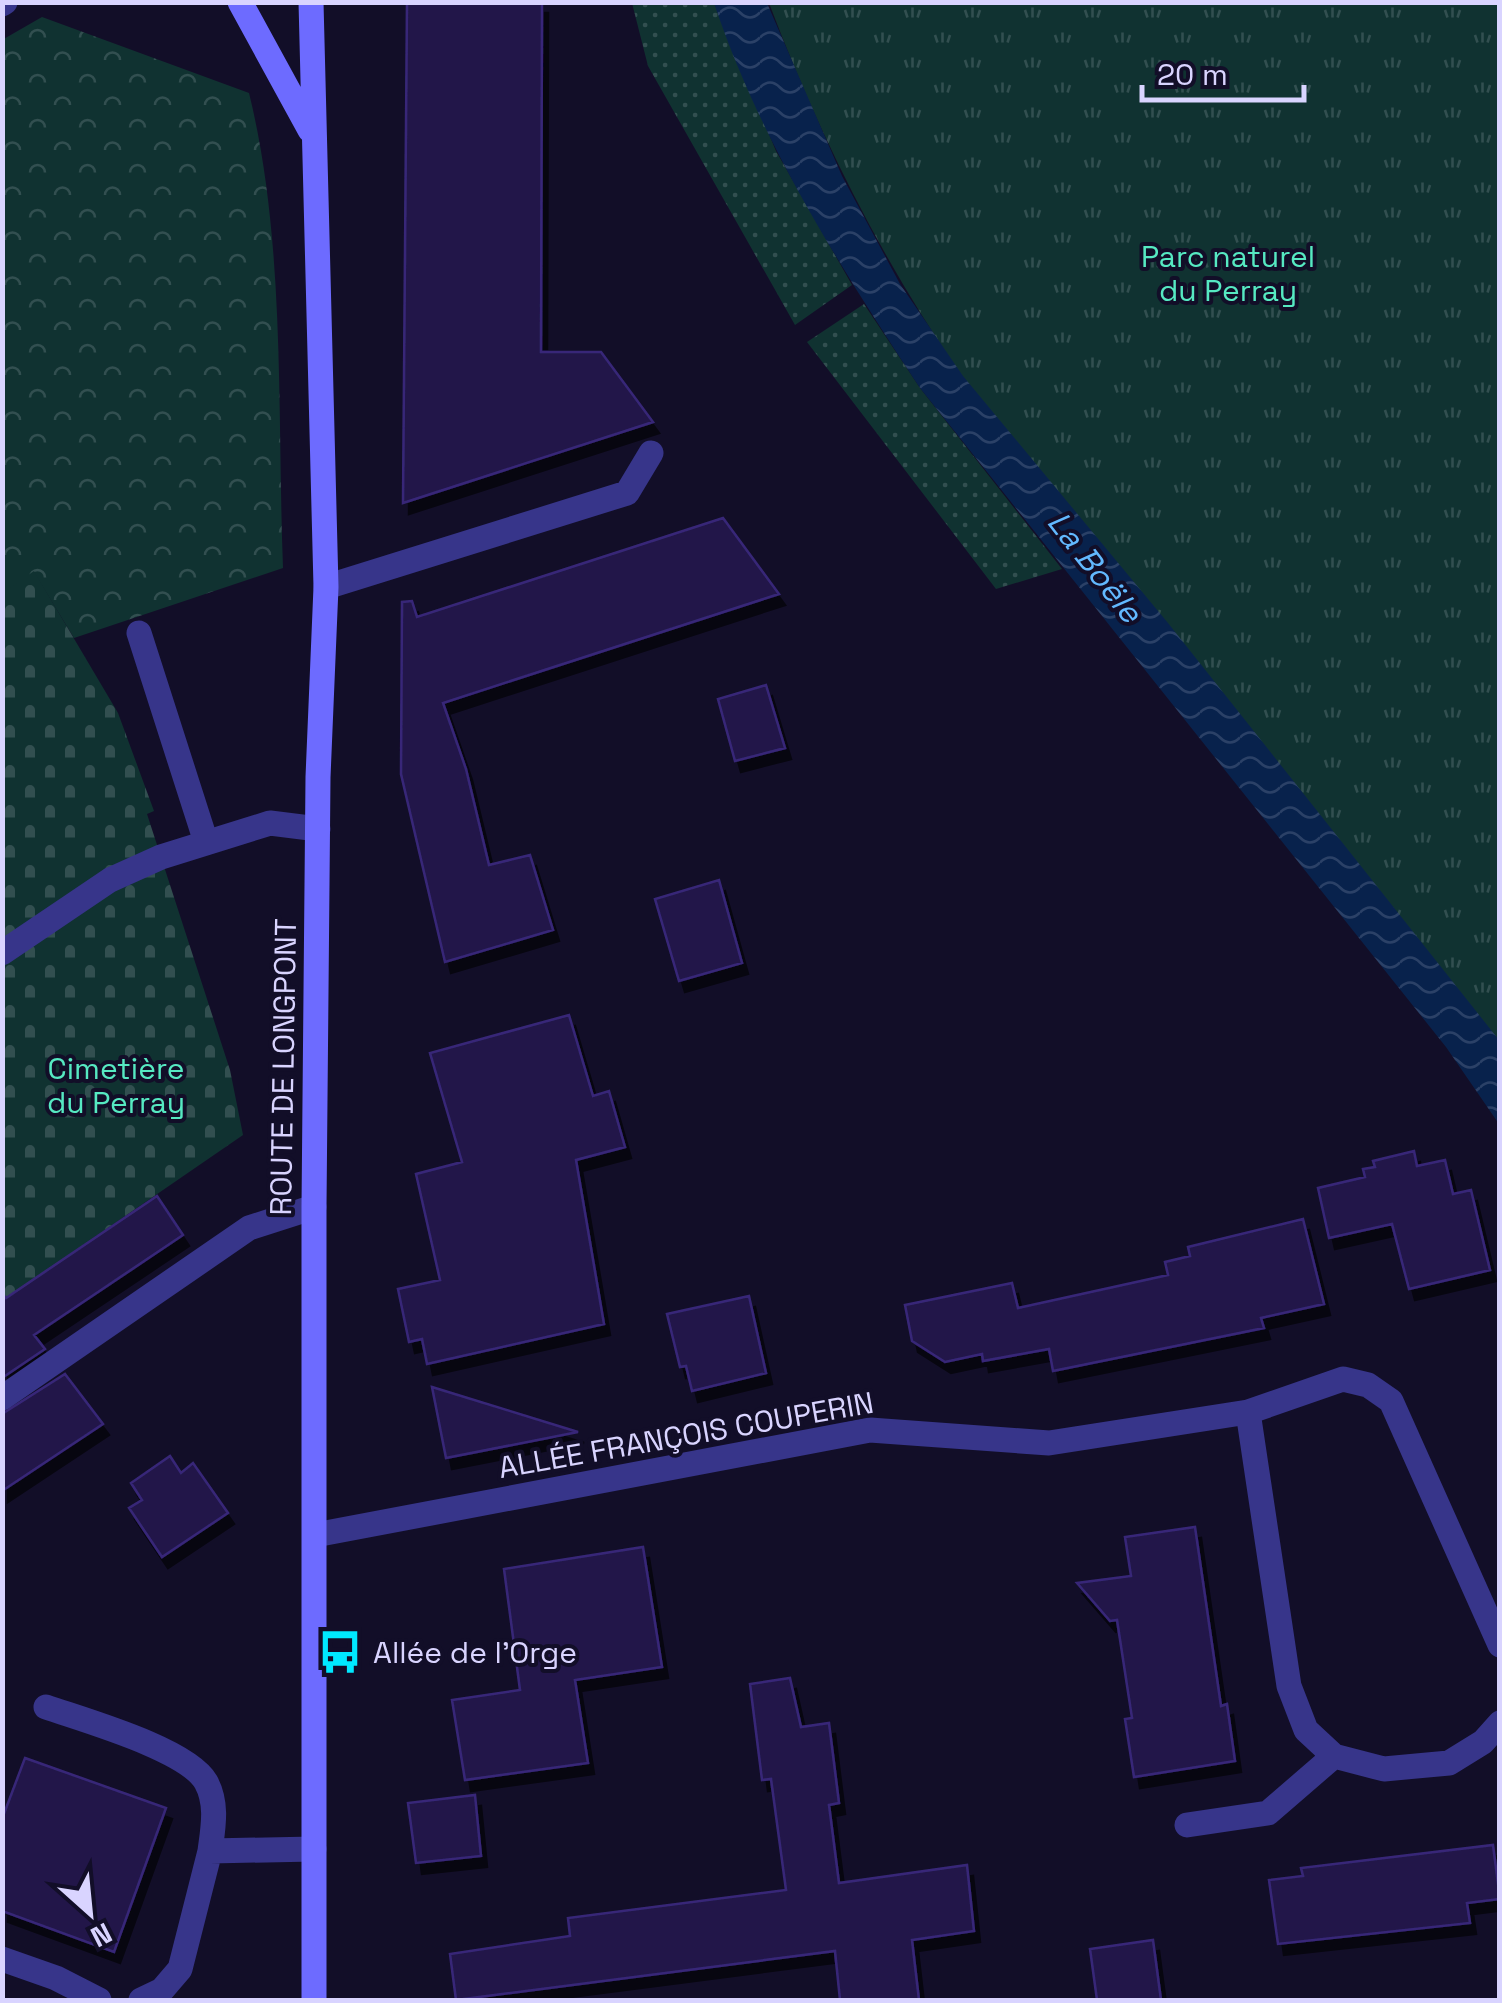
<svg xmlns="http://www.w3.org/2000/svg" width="1502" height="2003" viewBox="0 0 1502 2003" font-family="'Space Grotesk',sans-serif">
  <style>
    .grass { fill: url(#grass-dots) }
    .forest { fill: url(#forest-crowns) }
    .cemetery { fill: url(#cemetery-stones) }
    .park { fill: url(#park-tufts) }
    .water { fill: url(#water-waves) }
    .building { fill: #22184a; stroke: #372878; stroke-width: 2.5; filter: url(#shadow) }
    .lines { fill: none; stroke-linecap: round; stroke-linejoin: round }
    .lane { stroke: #37358a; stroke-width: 25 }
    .street { stroke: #37358a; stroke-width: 25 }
    .secondary { stroke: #6d6bff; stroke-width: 25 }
    .labels { text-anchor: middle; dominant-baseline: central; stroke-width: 8; stroke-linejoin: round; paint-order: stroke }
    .park-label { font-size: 30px; fill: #56e9c2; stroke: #120e28 }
    .street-label { font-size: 30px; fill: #d9d4ff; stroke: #120e28 }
    .poi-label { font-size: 30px; fill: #d9d4ff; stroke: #120e28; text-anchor: start }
    .water-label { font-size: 32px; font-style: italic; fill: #62b9ff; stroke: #120e28 }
  </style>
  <defs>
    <pattern id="grass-dots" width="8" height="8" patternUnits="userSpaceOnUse" patternTransform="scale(2.5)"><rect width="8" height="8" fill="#103231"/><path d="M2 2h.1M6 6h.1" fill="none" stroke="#324f50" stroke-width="1.8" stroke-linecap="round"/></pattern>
    <pattern id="forest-crowns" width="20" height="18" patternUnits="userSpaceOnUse" patternTransform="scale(2.5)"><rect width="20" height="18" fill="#103231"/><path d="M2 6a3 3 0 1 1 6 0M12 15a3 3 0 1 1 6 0" fill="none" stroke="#324f50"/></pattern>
    <pattern id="cemetery-stones" width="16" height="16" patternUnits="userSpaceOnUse" patternTransform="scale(2.5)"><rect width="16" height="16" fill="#103231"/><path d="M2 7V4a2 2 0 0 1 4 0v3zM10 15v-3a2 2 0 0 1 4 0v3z" fill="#324f50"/></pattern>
    <pattern id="park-tufts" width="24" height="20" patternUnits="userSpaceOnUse" patternTransform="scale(2.5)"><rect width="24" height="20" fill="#103231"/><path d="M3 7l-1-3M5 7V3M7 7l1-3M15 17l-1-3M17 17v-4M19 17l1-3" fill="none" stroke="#324f50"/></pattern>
    <pattern id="water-waves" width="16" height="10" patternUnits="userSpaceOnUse" patternTransform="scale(2.5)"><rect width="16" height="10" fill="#08224c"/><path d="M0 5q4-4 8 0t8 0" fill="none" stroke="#2b4167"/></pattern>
    <filter id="shadow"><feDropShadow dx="6" dy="11" stdDeviation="0" flood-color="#0009"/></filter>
  </defs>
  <rect width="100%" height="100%" fill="#120e28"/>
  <!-- grass -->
  <path class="grass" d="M632,3H714L776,151L852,285L795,325L648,66Z
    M864,304L920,388L1062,569L996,589L807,342Z"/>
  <!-- forest -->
  <path class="forest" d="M42,17L249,93C286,243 277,413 283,568L74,638L34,572L3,593L2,40Z"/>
  <!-- cemetery -->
  <path class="cemetery" d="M34,571L118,713L154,811L147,814L230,1070L243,1135L3,1300L2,593Z"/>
  <!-- park -->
  <path class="park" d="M769,3H1499V1041L960,373C881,259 818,133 769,3Z"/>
  <!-- water -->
  <path class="water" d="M714,3H767L842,176L900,284L963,376L1168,623L1499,1040V1124L1446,1047L920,388C840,267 760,141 714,3Z"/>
  <!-- building -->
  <path class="building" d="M407,2H542L541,352H601L653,422L403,503Z
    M723,518L779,594L443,703L466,769L489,865L530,855L553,930L445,962L401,774L402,602L412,601L417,617Z
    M766,685L785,748L735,761L718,699Z
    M719,880L742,963L679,981L655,899Z
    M569,1015L593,1096L609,1091L625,1147L576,1160L604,1324L427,1364L422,1339L409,1342L398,1289L440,1280L416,1174L462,1162L430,1053Z
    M1414,1151L1417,1166L1445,1160L1453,1194L1471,1190L1490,1270L1409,1289L1392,1224L1329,1238L1318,1188L1365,1177L1363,1169L1375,1167L1373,1161Z
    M157,1196L183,1235L34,1335L45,1349L2,1378V1293L6,1298Z
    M1303,1219L1324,1304L1261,1318L1264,1328L1053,1371L1049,1349L983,1361L982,1354L945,1362L912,1341L905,1305L1012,1283L1018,1308L1168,1275L1165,1262L1190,1256L1188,1247Z
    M749,1296L766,1373L692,1391L686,1366L680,1367L667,1314Z
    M65,1374L103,1424L2,1491V1414Z
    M432,1387L578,1432L446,1458Z
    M170,1456L181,1473L193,1463L228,1513L162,1557L129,1508L142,1500L131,1483Z
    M1195,1527L1221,1706L1227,1704L1235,1761L1134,1777L1125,1719L1132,1718L1117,1620L1110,1621L1077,1583L1131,1576L1125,1537Z
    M643,1547L662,1667L575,1680L588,1763L465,1780L452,1700L520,1690L504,1569Z
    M790,1678L801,1727L829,1723L839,1803L829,1805L839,1883L967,1865L974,1931L912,1940L919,2000H840L835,1951L456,2000L450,1954L570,1936L568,1918L786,1890L771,1779L762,1780L750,1684Z
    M25,1758L166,1808L114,1952L2,1911V1819Z
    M475,1795L481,1856L416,1863L408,1803Z
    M1493,1845L1500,1899L1467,1903L1470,1923L1278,1944L1269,1880L1303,1876L1301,1868Z
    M1153,1940L1161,2000H1097L1090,1949Z"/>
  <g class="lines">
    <!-- lane -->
    <path class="lane" d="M326,587L627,493L651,453
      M139,633L206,842
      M2,953L110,880L161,857L270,823L318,829
      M2,1398L249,1228L314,1207
      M46,1707C83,1720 187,1749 206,1782C218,1804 213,1828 210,1851
      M2,1959L56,1978L99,2000
      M141,2000L162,1990L180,1969L210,1851L314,1849"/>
    <!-- street -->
    <path class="street" d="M2,4L5,2
      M1248,1412L1289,1686L1306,1730L1334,1756L1384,1769L1449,1763L1483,1742L1500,1723
      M315,1535L870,1430L1049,1443L1248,1412L1343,1379L1368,1385L1391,1401L1500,1645
      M1187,1825L1268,1813L1334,1756"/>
    <!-- secondary -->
    <path class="secondary" d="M240,2L310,130
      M311,2L326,587L318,777L314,1207V2000"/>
  </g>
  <!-- icons -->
  <defs>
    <g id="bus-bare" transform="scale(3.45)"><path d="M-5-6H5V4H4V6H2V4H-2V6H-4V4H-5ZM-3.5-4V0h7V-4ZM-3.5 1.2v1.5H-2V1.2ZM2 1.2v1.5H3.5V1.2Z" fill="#00e9ff" stroke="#120e28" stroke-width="2.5" paint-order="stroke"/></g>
  </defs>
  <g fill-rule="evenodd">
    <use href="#bus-bare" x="340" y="1652"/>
  </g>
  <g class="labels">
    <!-- park labels -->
    <g class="park-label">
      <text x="1228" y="256">Parc naturel<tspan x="1228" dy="34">du Perray</tspan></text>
      <text x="116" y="1068">Cimetière<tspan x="116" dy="34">du Perray</tspan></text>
    </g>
    <!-- street labels -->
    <g class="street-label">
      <text transform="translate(283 1067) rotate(-89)">ROUTE DE LONGPONT</text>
      <text transform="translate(686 1435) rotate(-10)">ALLÉE FRANÇOIS COUPERIN</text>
    </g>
    <!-- poi labels -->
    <g class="poi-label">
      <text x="373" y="1652">Allée de l'Orge</text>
    </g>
    <!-- water labels -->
    <g class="water-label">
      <text transform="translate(1095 567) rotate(52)">La Boële</text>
    </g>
  </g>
  <!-- border -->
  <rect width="1502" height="2003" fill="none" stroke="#d9d4ff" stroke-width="10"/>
  <!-- north arrow -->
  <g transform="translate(90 1913) rotate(153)" stroke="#120e28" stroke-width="8" paint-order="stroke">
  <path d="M0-8L18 38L0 25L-18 38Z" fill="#d9d4ff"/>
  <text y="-15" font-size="28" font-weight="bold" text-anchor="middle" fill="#d9d4ff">N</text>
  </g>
  <!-- scale -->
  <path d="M1142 85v15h162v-15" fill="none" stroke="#d9d4ff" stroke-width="5"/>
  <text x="1157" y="85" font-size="30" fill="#d9d4ff" stroke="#120e28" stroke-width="8" paint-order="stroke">20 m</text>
</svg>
